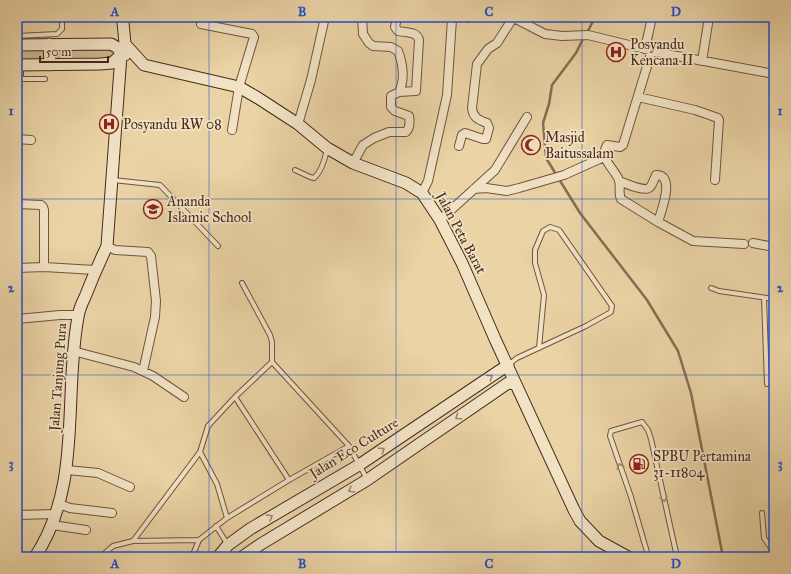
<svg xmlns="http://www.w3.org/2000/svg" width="791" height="574" viewBox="0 0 791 574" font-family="'IM FELL Great Primer',serif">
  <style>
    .green { fill: #ceb68e; stroke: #8a7056 }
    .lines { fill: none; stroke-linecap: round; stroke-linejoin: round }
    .stream { stroke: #876d53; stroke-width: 2.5 }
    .lane-casing { stroke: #6f543f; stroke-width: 6 }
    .street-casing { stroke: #6f543f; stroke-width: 10 }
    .secondary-casing { stroke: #462a1d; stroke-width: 13 }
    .lane { stroke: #f1e2c4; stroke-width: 4 }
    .street { stroke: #f1e2c4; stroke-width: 8 }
    .secondary { stroke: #f1e2c4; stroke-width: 11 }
    .oneway { stroke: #9c8670 }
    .grid { fill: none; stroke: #1d4ed8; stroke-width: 1; stroke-opacity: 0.55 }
    .labels { text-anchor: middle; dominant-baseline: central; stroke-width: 3.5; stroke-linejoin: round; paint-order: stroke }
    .poi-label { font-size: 14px; fill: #462a1d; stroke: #f1e2c4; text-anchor: start }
    .street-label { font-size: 14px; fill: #462a1d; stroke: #f1e2c4 }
    .neatline { fill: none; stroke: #1d4ed8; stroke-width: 1.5 }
    .grid-label { font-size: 13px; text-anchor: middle; font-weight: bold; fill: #1d4ed8 }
  </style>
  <rect width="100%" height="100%" fill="#ead3a5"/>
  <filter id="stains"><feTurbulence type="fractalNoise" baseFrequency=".005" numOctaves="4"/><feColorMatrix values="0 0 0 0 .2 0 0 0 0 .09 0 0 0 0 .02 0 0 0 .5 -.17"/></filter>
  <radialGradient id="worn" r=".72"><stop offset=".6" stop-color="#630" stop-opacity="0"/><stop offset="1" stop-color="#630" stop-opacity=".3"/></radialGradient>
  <!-- green -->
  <path class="green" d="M100,43L121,55L100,64L17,65V45Z"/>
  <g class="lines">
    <!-- stream -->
    <path class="stream" d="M587,33L595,17
      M584,37L576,53L552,85L549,104L543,123L546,158L580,213L647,300L678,351L691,393L723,557"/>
    <!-- lane casing -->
    <g class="lane-casing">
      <path id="lane" d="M17,36L57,34L62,29V17
        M21,66V79
        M17,79H45
        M295,170L310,177L314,178C322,171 325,159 327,149
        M113,180L160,185L218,246
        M242,283L270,335L272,342V362L349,446L367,479
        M711,288L719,291L774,299
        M764,298L767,384
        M508,365L517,358L586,326L611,312L612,306L559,230L550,227L543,231L535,250V263L544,295L539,348
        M235,397L289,480
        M762,513L764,538L771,548H774
        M227,518L217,484L200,452L208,426L235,397L272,362
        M216,526L228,545
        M133,541L199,540L227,518L289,480L349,446
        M105,557V553L113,546L133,541L200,452
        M192,557L199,540
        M646,557L647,552L631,497L610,436L611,431L642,422L648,430L651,439L677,557"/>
    </g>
    <!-- street casing -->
    <g class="street-casing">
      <path id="street" d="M362,17L363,34L369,43L373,46L391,47L398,51C403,64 405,80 399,92
        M512,17L545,34L562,36L588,35L666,54L774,74
        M468,18L469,17
        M201,24L252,34L254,37L239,87L232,130
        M645,49L652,17
        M652,50L623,145L620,147L607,145C599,159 614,168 619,180C621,186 618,193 621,199L658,222L693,241L744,244
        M702,61L709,17
        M638,97L695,110L718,118L719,120L715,180
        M298,124L311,80L325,17
        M17,139L31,140
        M459,146L462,135L465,133L483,139H486L489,128L487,123C479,120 473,118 472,108L477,64L488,49L497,43L513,18
        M353,163L363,145L374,138L389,132H406C410,128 410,122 409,116L395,111L391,107V96L399,92L416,91L419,40C417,31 406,33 398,31L395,27L397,17
        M619,181C625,183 646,193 650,187C653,184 654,179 656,175C676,174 661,212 658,222
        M474,189L486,188L507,191L519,188L564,175L604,157
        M422,193L428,181L447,95L452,19L450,17H431
        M17,204L41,205L43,207L44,210V267
        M440,220L495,170L527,117
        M753,243L774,247
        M107,246L115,250L148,252L151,256L156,301L155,317L143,371
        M17,268L44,267L95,270
        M17,319L60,315H78
        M73,351L134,367L153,376L184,397
        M67,470L98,473L130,487
        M59,504L70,508L112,513
        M17,515L56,514
        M52,525L86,530"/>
    </g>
    <!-- secondary casing -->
    <g class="secondary-casing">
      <path id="secondary" d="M124,17L123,22L125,44L144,65L239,87L258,98L298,124L327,148L353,163L406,183L422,193L440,220L462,263L495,339L574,510L580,521L599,541L628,557
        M49,44L50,65
        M17,45L111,44L118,48L121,55
        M17,65L100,64L112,63L121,55H125
        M35,557C83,484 63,398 78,317C79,310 82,303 85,297C92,279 99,263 107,246L121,55
        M218,557L228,545L250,529L359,465L508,365
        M242,557L261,544L367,480L508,383L515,384"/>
    </g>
    <!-- lane -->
    <use href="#lane" class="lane"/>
    <!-- street -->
    <use href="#street" class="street"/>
    <!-- secondary -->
    <use href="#secondary" class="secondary"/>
  </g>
  <!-- one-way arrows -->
  <defs><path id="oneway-chevron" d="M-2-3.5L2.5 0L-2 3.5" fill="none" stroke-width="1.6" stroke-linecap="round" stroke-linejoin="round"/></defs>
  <g class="oneway">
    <use href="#oneway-chevron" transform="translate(490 377) rotate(-34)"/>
    <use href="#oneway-chevron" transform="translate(458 417) rotate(145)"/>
    <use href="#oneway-chevron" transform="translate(382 450) rotate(-34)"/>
    <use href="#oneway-chevron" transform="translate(620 466) rotate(-109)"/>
    <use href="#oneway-chevron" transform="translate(351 490) rotate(149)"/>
    <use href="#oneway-chevron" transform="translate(664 499) rotate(77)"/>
    <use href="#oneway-chevron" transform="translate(270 517) rotate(-30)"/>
  </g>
  <!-- grid -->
  <path class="grid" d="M209,17V557M396,17V557M582,17V557M17,199H774M17,375H774"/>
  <!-- icons -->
  <defs>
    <g id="hospital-ring" transform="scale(1)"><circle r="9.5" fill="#f1e2c4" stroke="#8f2418" stroke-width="1.5"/><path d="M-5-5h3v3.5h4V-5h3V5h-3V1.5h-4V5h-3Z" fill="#8f2418"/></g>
    <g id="mosque-ring" transform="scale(1)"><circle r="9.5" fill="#f1e2c4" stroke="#8f2418" stroke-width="1.5"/><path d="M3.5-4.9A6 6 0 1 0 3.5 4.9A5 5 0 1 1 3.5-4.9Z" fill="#8f2418"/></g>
    <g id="school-ring" transform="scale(1)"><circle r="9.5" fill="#f1e2c4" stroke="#8f2418" stroke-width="1.5"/><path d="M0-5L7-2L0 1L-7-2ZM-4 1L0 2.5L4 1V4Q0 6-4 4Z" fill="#8f2418"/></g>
    <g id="fuel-ring" transform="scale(1)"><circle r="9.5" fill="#f1e2c4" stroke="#8f2418" stroke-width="1.5"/><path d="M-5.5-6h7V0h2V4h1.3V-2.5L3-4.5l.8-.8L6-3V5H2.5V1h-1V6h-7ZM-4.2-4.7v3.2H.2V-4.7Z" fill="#8f2418"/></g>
  </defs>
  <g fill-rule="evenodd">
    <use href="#hospital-ring" x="616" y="52"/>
    <use href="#hospital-ring" x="109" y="124"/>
    <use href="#mosque-ring" x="531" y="145"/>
    <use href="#school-ring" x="153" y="209"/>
    <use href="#fuel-ring" x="639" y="464"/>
  </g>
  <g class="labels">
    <!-- poi labels -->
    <g class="poi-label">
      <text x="630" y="44">Posyandu<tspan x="630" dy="16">Kencana II</tspan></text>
      <text x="123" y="124">Posyandu RW 08</text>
      <text x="545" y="137">Masjid<tspan x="545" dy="16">Baitussalam</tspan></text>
      <text x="167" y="201">Ananda<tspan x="167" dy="16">Islamic School</tspan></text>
      <text x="653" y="456">SPBU Pertamina<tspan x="653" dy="16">31-11804</tspan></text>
    </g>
    <!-- street labels -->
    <g class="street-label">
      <text transform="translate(461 233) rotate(62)">Jalan Peta Barat</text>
      <text transform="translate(58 377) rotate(-86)">Jalan Tanjung Pura</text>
      <text transform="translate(354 448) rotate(-32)">Jalan Eco Culture</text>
    </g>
  </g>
  <!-- margin -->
  <rect width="791" height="574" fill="none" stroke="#ead3a5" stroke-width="44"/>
  <!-- scale -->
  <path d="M40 56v6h68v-6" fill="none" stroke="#462a1d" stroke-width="2"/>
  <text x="46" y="56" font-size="12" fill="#462a1d" stroke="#f1e2c4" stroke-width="3" paint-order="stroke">50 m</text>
  <rect x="22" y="22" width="747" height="530" class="neatline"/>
  <g class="grid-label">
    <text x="115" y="16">A</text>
    <text x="302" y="16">B</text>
    <text x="489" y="16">C</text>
    <text x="676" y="16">D</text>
    <text x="11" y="115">1</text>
    <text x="780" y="115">1</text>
    <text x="11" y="292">2</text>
    <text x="780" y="292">2</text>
    <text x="11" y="468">3</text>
    <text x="780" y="468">3</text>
    <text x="115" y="568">A</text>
    <text x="302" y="568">B</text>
    <text x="489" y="568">C</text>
    <text x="676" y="568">D</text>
  </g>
  <rect width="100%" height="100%" filter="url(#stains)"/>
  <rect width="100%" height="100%" fill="url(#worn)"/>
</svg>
